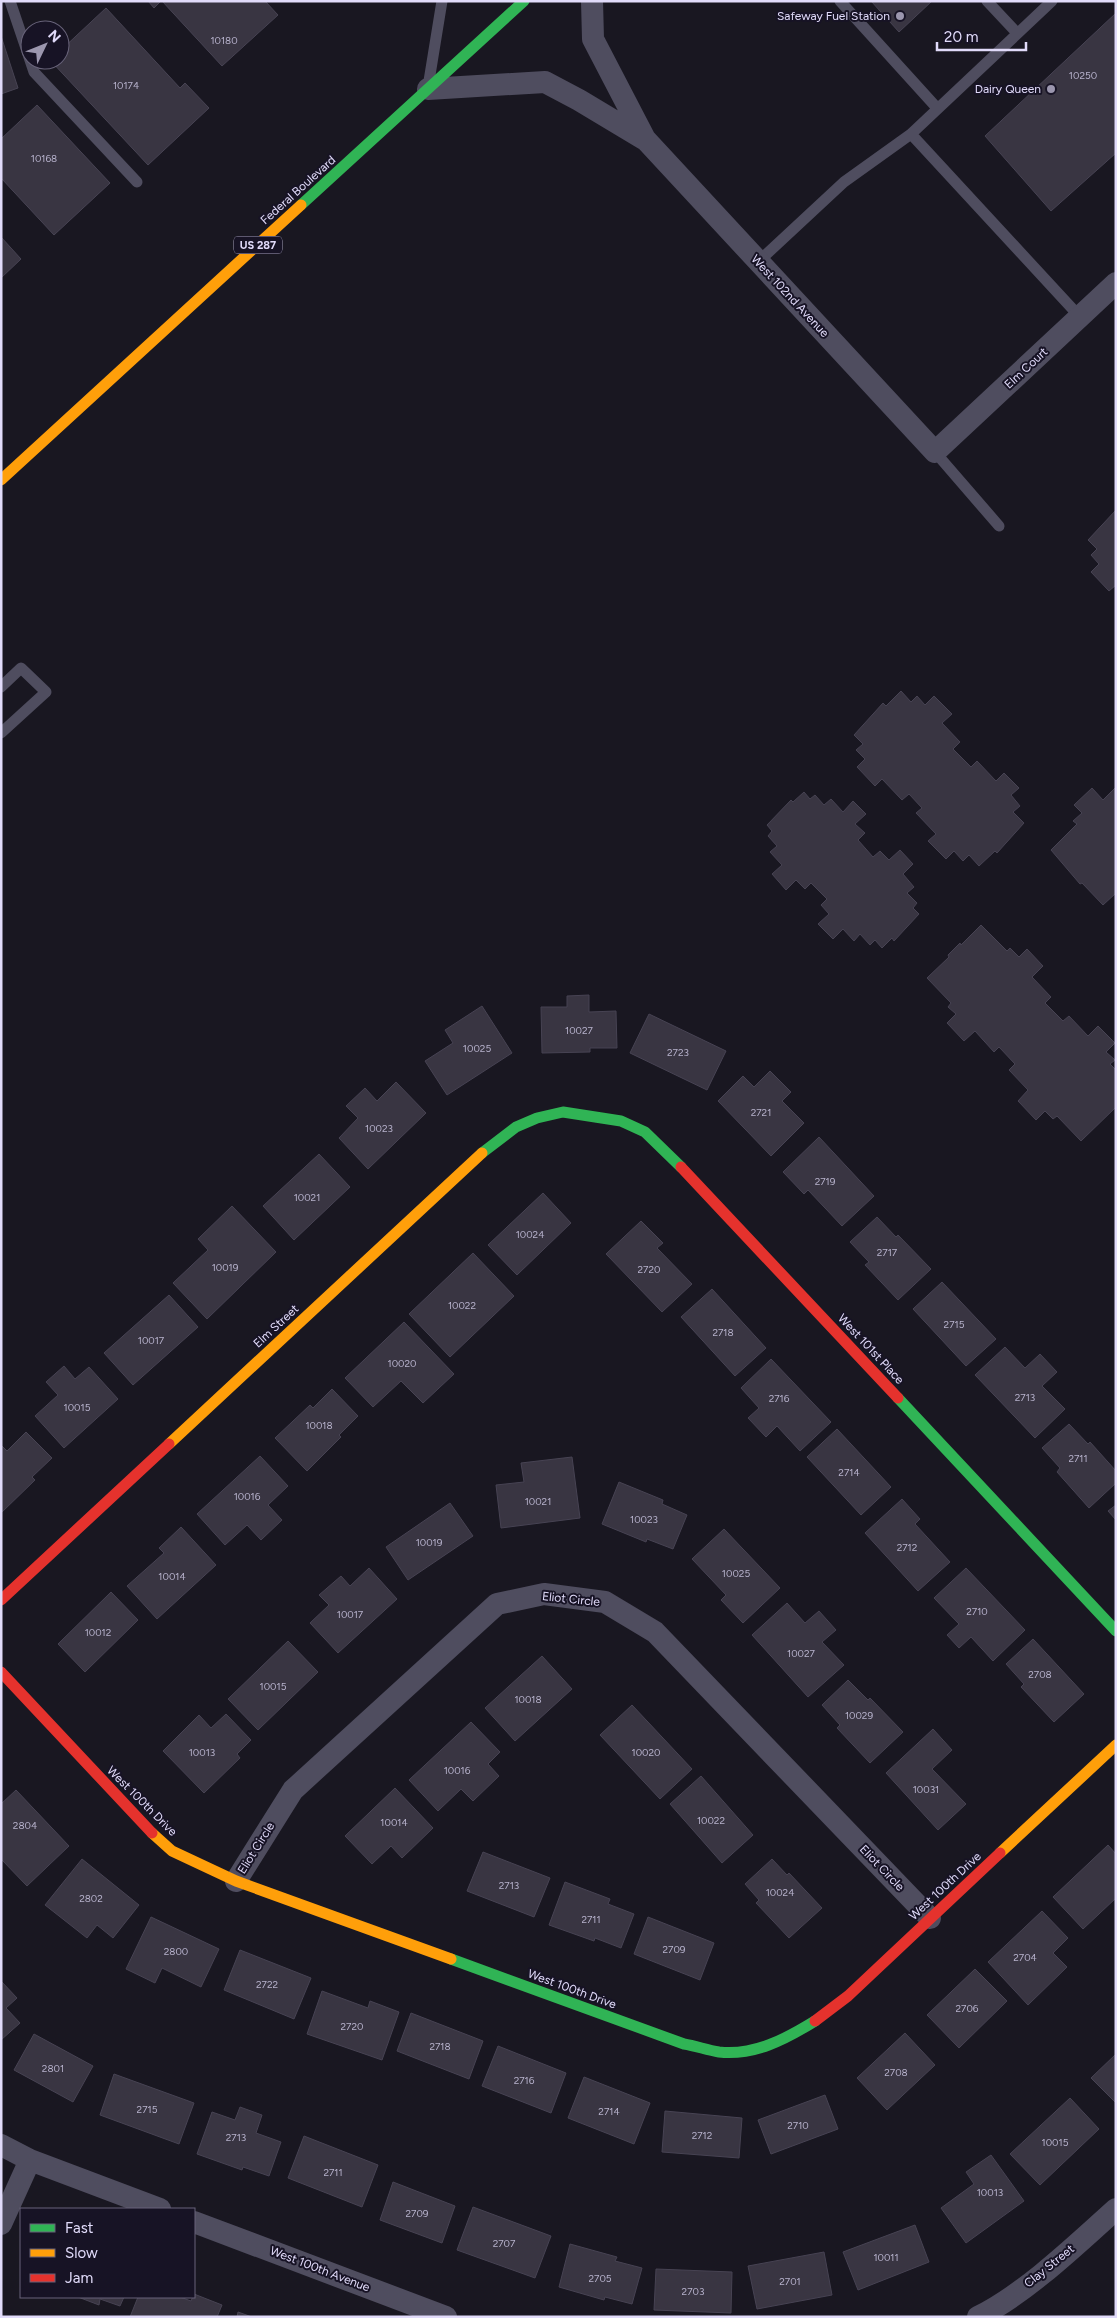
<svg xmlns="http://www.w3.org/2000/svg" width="1117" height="2318" viewBox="0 0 1117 2318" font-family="Figtree,sans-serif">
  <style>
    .building { fill: #393542; stroke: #474353 }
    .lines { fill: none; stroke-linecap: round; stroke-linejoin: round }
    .lane { stroke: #4f4d5f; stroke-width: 11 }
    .street { stroke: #4f4d5f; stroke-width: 22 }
    .fast { stroke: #30b455; stroke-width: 11 }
    .slow { stroke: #ff9f0a; stroke-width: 11 }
    .jam { stroke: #e5322d; stroke-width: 11 }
    .poi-dot { fill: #9b96ae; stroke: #171325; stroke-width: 2 }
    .labels { text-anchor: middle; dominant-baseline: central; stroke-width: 4; stroke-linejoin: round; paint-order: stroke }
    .number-label { font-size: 10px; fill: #b7b2cc }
    .shield { fill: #171325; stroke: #a49fba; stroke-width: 1 }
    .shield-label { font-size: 11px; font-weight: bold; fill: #e1dbfa }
    .poi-label { font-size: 12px; fill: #e1dbfa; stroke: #171325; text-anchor: end }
    .street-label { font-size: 12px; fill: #e1dbfa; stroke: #171325 }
  </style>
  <rect width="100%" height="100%" fill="#191721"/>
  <!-- building -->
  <path class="building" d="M148,1H161L154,8Z
    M162,1H265L278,15L222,66Z
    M871,1H932L899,32Z
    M106,8L180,88L185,83L209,108L148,165L50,60H60V51Z
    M1116,13V153L1051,211L985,136Z
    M1,36L18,88L1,94Z
    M37,105L110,183L54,235L1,178V139Z
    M1,237L21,259L1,278Z
    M1116,510V585L1109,591L1091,572L1099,564L1091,555L1097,549L1088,540Z
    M901,691L911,702L917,696L925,705L934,696L952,714L942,723L960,742L953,749L971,767L977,761L996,781L1004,773L1019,788L1011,795L1020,806L1013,812L1024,823L997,853L995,851L979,866L969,855L963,861L954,851L946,859L928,841L936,834L916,813L922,808L909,794L902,800L882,779L875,786L857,767L865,759L856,750L863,744L854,735L883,703L886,706Z
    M1116,787V893L1103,905L1082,883L1080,884L1051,850L1077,824L1073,821L1082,813L1074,805L1092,788L1103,800Z
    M804,792L810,799L815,795L824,805L831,799L843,812L853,801L866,814L855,824L865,833L858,840L873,857L880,851L889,860L900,850L913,864L903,874L914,887L907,893L917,903L913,908L919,914L894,941L892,938L882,948L875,940L870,945L860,934L854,941L843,929L833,939L818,924L829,914L821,905L827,899L811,883L805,889L796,880L786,890L772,874L782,865L770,852L777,846L768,836L772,831L767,825L791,800L793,802Z
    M981,925L1007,951L1010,948L1019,957L1027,949L1043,966L1032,977L1051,997L1045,1003L1063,1021L1069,1016L1088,1036L1098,1026L1115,1043L1106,1052L1115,1060L1110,1064L1116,1070V1107L1081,1141L1057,1116L1053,1119L1045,1111L1036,1120L1018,1101L1028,1090L1009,1070L1015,1064L999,1047L994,1052L975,1031L964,1041L947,1023L956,1014L948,1007L951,1003L927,978L949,957L948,955L960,943L961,945Z
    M589,995V1012L616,1011L617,1048H590V1052L542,1053L541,1007H567V996Z
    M482,1006L512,1053L447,1095L425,1061L453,1043L445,1030Z
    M649,1014L726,1051L707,1090L630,1053Z
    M770,1071L791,1092L782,1101L804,1123L771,1156L718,1101L743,1076L754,1087Z
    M396,1082L426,1113L368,1169L339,1138L358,1118L346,1106L365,1088L377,1101Z
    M819,1137L874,1196L842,1226L808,1190L804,1194L783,1172Z
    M319,1154L350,1187L294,1240L263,1206Z
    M543,1193L571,1223L517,1275L488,1245Z
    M232,1206L276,1252L207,1319L173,1283L208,1250L198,1239Z
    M877,1217L896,1237L898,1235L931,1269L898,1300L865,1265L869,1262L850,1242Z
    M641,1221L663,1243L657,1248L692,1284L662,1312L606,1254Z
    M473,1253L514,1296L450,1357L409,1314Z
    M942,1282L996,1339L966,1366L913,1309Z
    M712,1289L766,1348L735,1376L681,1317Z
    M169,1295L198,1327L133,1385L104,1353Z
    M404,1322L454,1374L423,1403L401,1381L373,1407L345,1378Z
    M1005,1347L1025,1368L1040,1354L1057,1372L1042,1386L1065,1409L1035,1438L975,1375Z
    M771,1359L831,1422L800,1451L777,1426L766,1437L748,1418L759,1408L741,1388Z
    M64,1366L75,1379L89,1367L118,1399L64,1448L35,1416L58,1395L46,1382Z
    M332,1389L358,1416L339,1435L341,1437L307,1471L275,1438L310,1405L313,1408Z
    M1069,1424L1088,1444L1090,1442L1116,1471V1483L1089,1508L1057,1472L1060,1468L1042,1448Z
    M837,1429L891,1487L861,1515L807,1457Z
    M26,1432L52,1458L32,1477L35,1480L1,1513V1445L7,1451Z
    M260,1456L288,1486L268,1505L282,1520L261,1540L247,1525L225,1545L197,1514Z
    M572,1457L580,1518L501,1528L496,1485L524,1482L521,1463Z
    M619,1482L663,1500L662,1504L687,1515L673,1549L647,1539L646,1542L602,1524Z
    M902,1499L920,1519L915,1524L950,1562L918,1591L865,1533Z
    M450,1503L473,1536L408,1580L386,1547Z
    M1116,1505V1520L1108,1511Z
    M181,1527L216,1565L157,1619L127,1586L164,1553L159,1548Z
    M724,1529L780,1588L743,1623L721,1600L726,1595L692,1559Z
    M369,1568L397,1599L338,1653L310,1623L329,1605L319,1595L341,1576L350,1586Z
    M966,1568L1025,1630L993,1661L971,1637L959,1648L947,1635L959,1624L934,1598Z
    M111,1592L138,1620L85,1672L58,1644Z
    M787,1603L805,1623L819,1611L836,1630L822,1642L844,1665L808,1697L752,1635Z
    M1033,1639L1084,1694L1054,1722L1021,1687L1024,1684L1006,1664Z
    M288,1641L318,1672L258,1730L228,1699Z
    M542,1656L572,1689L515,1741L485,1708Z
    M848,1680L868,1700L870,1698L903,1732L870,1763L837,1728L840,1725L822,1705Z
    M632,1705L692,1769L660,1799L600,1735Z
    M226,1714L251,1740L237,1754L240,1758L204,1793L163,1751L199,1715L211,1728Z
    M471,1722L500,1752L488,1764L499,1776L473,1801L461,1789L438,1811L409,1780Z
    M933,1729L952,1750L932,1769L966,1804L938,1830L886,1773Z
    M701,1776L753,1835L722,1863L670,1804Z
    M395,1788L433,1828L402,1858L391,1846L372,1864L345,1836Z
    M16,1790L69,1846L27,1886L1,1859V1804Z
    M1108,1845L1116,1854V1898L1083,1929L1053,1897Z
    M483,1852L550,1878L534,1917L467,1891Z
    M82,1859L139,1905L113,1938L97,1925L87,1938L45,1905Z
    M772,1859L787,1875L789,1873L822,1908L789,1938L756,1903L759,1900L745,1884Z
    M565,1882L610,1899L608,1904L634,1914L621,1948L595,1938L594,1941L549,1925Z
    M1042,1911L1068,1938L1053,1953L1067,1967L1028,2005L988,1962Z
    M151,1917L219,1949L201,1987L162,1968L155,1983L126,1969Z
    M648,1917L714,1943L700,1980L634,1954Z
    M240,1950L311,1978L294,2019L224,1990Z
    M975,1969L1007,2001L959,2048L927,2015Z
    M1,1981L17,1998L6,2008L20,2023L1,2040Z
    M322,1991L368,2008L370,2001L399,2012L382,2060L307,2034Z
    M411,2013L483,2041L469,2079L397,2051Z
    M905,2033L935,2065L887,2110L857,2078Z
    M34,2034L93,2066L73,2102L14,2070Z
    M498,2046L566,2073L551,2113L482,2086Z
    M1116,2054V2103L1091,2078Z
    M114,2074L194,2103L179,2144L100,2115Z
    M584,2077L650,2103L634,2144L568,2118Z
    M825,2095L838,2129L771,2154L758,2120Z
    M1070,2098L1099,2129L1040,2185L1010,2154Z
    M240,2107L262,2115L256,2133L281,2142L269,2176L243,2167L242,2170L197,2154L212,2112L235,2120Z
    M665,2111L742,2118L739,2158L662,2152Z
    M304,2136L378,2165L362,2207L288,2178Z
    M991,2155L1024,2201L966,2243L941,2208L974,2184L966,2172Z
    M393,2182L455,2206L442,2243L380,2220Z
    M473,2207L551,2236L535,2278L457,2250Z
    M915,2225L929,2262L858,2290L843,2252Z
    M570,2244L617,2257L615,2261L642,2268L632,2304L605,2297L604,2300L559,2287Z
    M824,2252L832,2295L757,2309L748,2266Z
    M656,2269L732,2272L731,2313L654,2310Z
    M194,2294L222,2305L217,2317H130L138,2297H180L191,2301Z
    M78,2297H124L120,2306L100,2299L99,2305Z
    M238,2312L252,2317H237Z"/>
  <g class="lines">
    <!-- lane -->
    <path class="lane" d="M10,1L34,72L137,182
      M840,1L937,108
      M987,1L1017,33
      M429,81L442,1
      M911,134L1080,317
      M758,262L844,182L911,134L1052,1
      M935,452L999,526
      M1,687L21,668L46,692L1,733"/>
    <!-- street -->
    <path class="street" d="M592,1L593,39L645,139L935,452L1116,283
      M428,89L545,82L579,100L644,139
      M236,1881L293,1790L497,1604L544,1594L605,1602L655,1632L930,1918
      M1,2145L30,2160L160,2209
      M194,2222L446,2317
      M1,2224L30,2160
      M978,2317C1025,2294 1076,2245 1116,2209"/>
    <!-- fast -->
    <path class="fast" d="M301,205L524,1
      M482,1153L516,1127L537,1118L563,1112L621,1121L645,1132L681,1167
      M898,1398L1116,1631
      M451,1959L684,2044C696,2046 707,2050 719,2052C754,2056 786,2039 815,2021"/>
    <!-- slow -->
    <path class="slow" d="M1,480L301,205
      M169,1444L482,1153
      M152,1833L172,1851L236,1881L451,1959
      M1000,1853L1116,1745"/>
    <!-- jam -->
    <path class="jam" d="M681,1167L898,1398
      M1,1600L169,1444
      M1,1672L152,1833
      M815,2021L848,1996L1000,1853"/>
  </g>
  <!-- markers -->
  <g class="poi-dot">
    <circle cx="900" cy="16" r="5"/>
    <circle cx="1051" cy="89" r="5"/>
  </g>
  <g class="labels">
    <!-- number labels -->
    <g class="number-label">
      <text x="224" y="40">10180</text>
      <text x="1083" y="75">10250</text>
      <text x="126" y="85">10174</text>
      <text x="44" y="158">10168</text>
      <text x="579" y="1030">10027</text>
      <text x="477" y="1048">10025</text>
      <text x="678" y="1052">2723</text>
      <text x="761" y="1112">2721</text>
      <text x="379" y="1128">10023</text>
      <text x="825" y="1181">2719</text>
      <text x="307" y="1197">10021</text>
      <text x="530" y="1234">10024</text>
      <text x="887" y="1252">2717</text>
      <text x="225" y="1267">10019</text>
      <text x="649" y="1269">2720</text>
      <text x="462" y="1305">10022</text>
      <text x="954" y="1324">2715</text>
      <text x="723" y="1332">2718</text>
      <text x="151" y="1340">10017</text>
      <text x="402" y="1363">10020</text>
      <text x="1025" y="1397">2713</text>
      <text x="779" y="1398">2716</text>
      <text x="77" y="1407">10015</text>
      <text x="319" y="1425">10018</text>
      <text x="1078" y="1458">2711</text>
      <text x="849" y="1472">2714</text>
      <text x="247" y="1496">10016</text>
      <text x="538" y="1501">10021</text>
      <text x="644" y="1519">10023</text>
      <text x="429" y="1542">10019</text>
      <text x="907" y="1547">2712</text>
      <text x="736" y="1573">10025</text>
      <text x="172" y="1576">10014</text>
      <text x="977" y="1611">2710</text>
      <text x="350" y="1614">10017</text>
      <text x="98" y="1632">10012</text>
      <text x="801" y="1653">10027</text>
      <text x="1040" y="1674">2708</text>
      <text x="273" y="1686">10015</text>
      <text x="528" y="1699">10018</text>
      <text x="859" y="1715">10029</text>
      <text x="202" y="1752">10013</text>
      <text x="646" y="1752">10020</text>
      <text x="457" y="1770">10016</text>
      <text x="926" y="1789">10031</text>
      <text x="711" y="1820">10022</text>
      <text x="394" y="1822">10014</text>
      <text x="25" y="1825">2804</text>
      <text x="509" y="1885">2713</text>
      <text x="780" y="1892">10024</text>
      <text x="91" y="1898">2802</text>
      <text x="591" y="1919">2711</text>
      <text x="674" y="1949">2709</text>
      <text x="176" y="1951">2800</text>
      <text x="1025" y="1957">2704</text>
      <text x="267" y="1984">2722</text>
      <text x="967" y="2008">2706</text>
      <text x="352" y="2026">2720</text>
      <text x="440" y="2046">2718</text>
      <text x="53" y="2068">2801</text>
      <text x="896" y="2072">2708</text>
      <text x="524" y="2080">2716</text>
      <text x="147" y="2109">2715</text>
      <text x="609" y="2111">2714</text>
      <text x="798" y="2125">2710</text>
      <text x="702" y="2135">2712</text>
      <text x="236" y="2137">2713</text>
      <text x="1055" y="2142">10015</text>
      <text x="333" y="2172">2711</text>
      <text x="990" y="2192">10013</text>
      <text x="417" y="2213">2709</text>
      <text x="504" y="2243">2707</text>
      <text x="886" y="2257">10011</text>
      <text x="600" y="2278">2705</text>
      <text x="790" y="2281">2701</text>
      <text x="693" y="2291">2703</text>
    </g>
    <!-- shield labels -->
    <rect class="shield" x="234" y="236.5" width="48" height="17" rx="4"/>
    <g class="shield-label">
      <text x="258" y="245">US 287</text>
    </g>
    <!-- poi labels -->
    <g class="poi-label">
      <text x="890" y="16">Safeway Fuel Station</text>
      <text x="1041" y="89">Dairy Queen</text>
    </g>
    <!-- street labels -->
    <g class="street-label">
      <text transform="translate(298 190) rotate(-42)">Federal Boulevard</text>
      <text transform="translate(790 296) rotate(47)">West 102nd Avenue</text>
      <text transform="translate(1026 368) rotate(-43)">Elm Court</text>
      <text transform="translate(276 1326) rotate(-43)">Elm Street</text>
      <text transform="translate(871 1349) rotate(47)">West 101st Place</text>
      <text transform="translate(571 1599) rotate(6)">Eliot Circle</text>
      <text transform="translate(142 1801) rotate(45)">West 100th Drive</text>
      <text transform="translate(256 1848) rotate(-58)">Eliot Circle</text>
      <text transform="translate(882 1868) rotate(46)">Eliot Circle</text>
      <text transform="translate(945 1886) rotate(-43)">West 100th Drive</text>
      <text transform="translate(572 1989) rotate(20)">West 100th Drive</text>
      <text transform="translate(1049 2266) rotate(-39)">Clay Street</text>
      <text transform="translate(320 2269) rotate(21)">West 100th Avenue</text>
    </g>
  </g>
  <!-- border -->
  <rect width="1117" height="2318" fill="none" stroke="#e1dbfa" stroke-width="5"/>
  <!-- legend -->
  <rect x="20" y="2208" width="175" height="90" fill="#171325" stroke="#68637a"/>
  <rect x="30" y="2224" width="25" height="8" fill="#30b455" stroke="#68637a"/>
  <text x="65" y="2233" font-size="15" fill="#e1dbfa">Fast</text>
  <rect x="30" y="2249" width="25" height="8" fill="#ff9f0a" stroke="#68637a"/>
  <text x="65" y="2258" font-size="15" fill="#e1dbfa">Slow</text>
  <rect x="30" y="2274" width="25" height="8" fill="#e5322d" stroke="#68637a"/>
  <text x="65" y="2283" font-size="15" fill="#e1dbfa">Jam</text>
  <!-- north arrow -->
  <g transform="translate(45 45) rotate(47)"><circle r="24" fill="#171325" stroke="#68637a"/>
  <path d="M0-4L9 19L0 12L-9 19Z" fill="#9b96ae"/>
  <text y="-8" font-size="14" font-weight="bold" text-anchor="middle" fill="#e1dbfa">N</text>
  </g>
  <!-- scale -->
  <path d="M937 42v8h89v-8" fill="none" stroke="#e1dbfa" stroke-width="2.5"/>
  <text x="944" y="42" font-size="15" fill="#e1dbfa" stroke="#171325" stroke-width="4" paint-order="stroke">20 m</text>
</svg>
